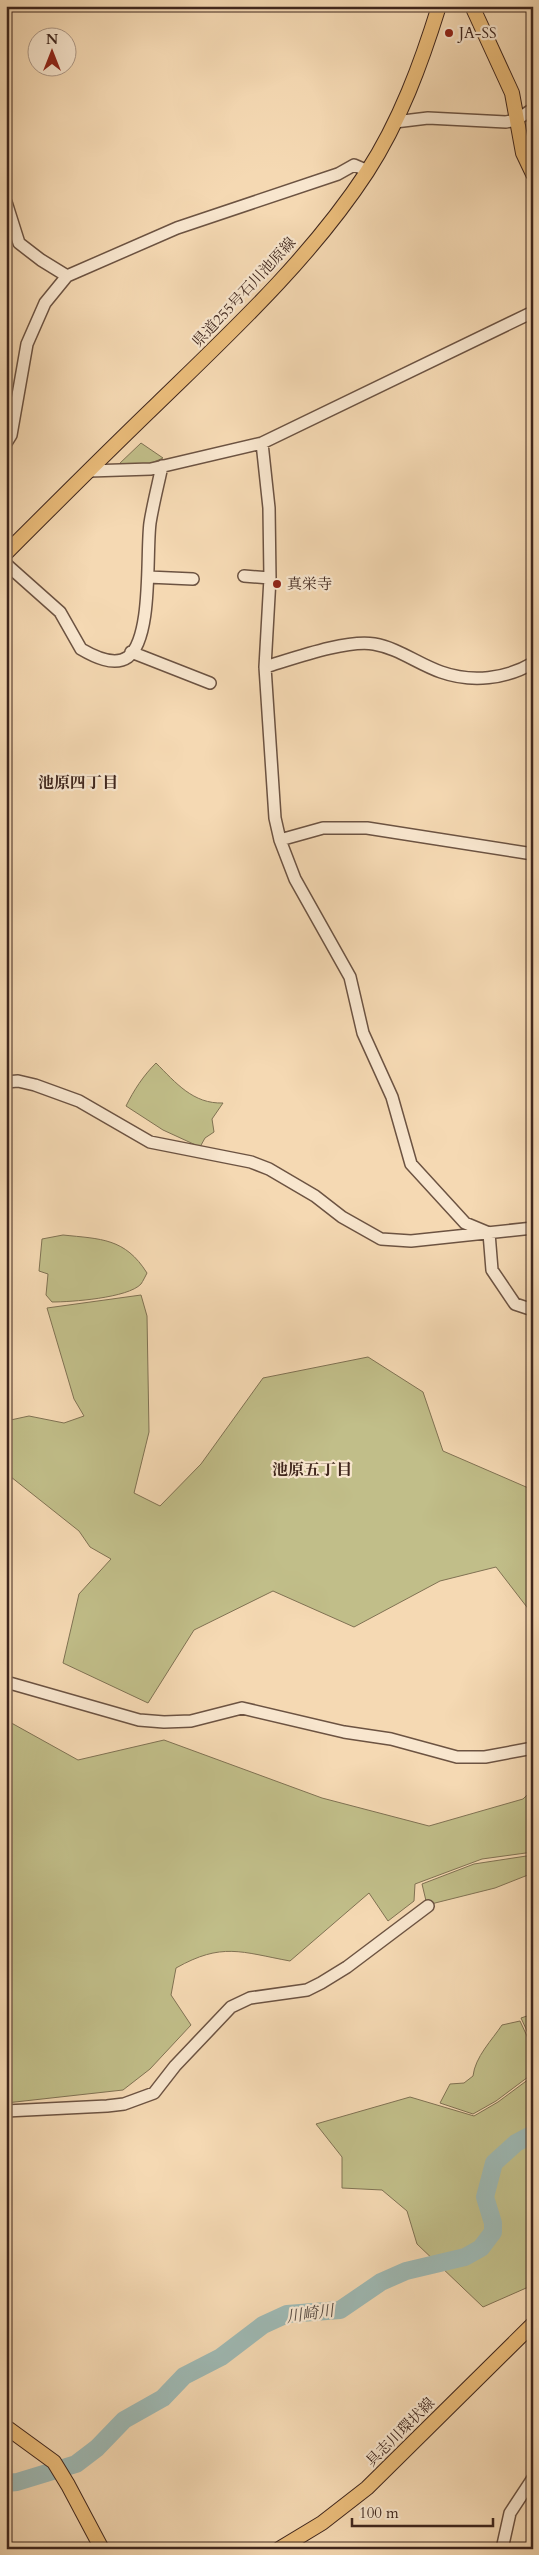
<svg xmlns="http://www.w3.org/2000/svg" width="539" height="2555" viewBox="0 0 539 2555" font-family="Cardo,'Noto Serif JP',serif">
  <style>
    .green { fill: #c1be89; stroke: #807253 }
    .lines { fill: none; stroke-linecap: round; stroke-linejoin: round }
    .river { stroke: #9eb9b4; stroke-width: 18 }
    .minor-casing { stroke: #6c5342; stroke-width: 14 }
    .major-casing { stroke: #3f261d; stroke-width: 16 }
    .minor { stroke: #f8e6ce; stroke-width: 11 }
    .major { stroke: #eabc7a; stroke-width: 14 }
    .poi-dot { fill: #8f2418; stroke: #f8e6ce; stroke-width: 2 }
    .labels { text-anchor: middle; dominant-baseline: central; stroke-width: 4.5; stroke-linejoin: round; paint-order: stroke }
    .poi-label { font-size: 15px; fill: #3f261d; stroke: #f8e6ce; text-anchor: start }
    .street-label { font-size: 15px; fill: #3f261d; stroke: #f8e6ce }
    .neighbourhood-label { font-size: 16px; font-weight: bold; fill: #3f261d; stroke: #f8e6ce }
    .water-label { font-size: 16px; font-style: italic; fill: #574b43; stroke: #f8e6ce }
  </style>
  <rect width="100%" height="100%" fill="#f5d9b3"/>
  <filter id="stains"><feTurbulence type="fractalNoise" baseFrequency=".004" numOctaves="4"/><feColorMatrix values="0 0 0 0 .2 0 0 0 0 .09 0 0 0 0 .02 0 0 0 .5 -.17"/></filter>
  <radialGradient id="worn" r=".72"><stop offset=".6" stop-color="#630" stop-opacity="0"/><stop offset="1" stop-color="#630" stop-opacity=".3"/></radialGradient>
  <!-- green -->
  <path class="green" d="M141,443L163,458L147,465H118Z
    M156,1063C176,1083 193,1104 223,1103L212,1119L214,1132L205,1138L200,1147L163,1130L126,1106C134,1090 143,1076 156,1063Z
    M63,1235C101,1239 125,1238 147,1273C145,1277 143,1281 141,1284C128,1298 71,1302 52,1302L46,1295L48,1274L39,1271L42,1239Z
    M141,1295L147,1316L149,1432L134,1493L160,1506L201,1464L263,1378L368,1357L423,1392L443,1451L533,1490V1615L496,1567L440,1581L354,1627L273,1591L194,1630L148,1703L63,1663L79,1594L111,1559L90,1547L79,1531L6,1473V1421L29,1416L64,1423L84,1416L74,1399L47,1308Z
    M6,1720L78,1760L164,1740L322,1798L429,1826L523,1799L533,1789V1852L482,1859L415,1884L414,1901L388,1921L369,1893L290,1961C241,1952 222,1942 176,1968L171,1995L191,2025L150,2069L123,2090L6,2103V2039L9,2037L11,2021L6,2020Z
    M533,1855V1873L495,1888L427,1905L422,1884L474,1864Z
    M533,2014V2044L521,2018Z
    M520,2021L533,2049L532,2074L496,2101L473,2114L440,2103L450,2084L464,2083L473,2076C475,2057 492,2040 502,2025Z
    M533,2076V2285L483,2307L417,2244L407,2211L382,2190L342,2188V2157L316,2124L410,2097L474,2116L498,2102Z"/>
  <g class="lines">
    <!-- river -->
    <path class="river" d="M6,2483L17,2482L76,2464L97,2448L124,2420L163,2398L184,2376L221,2357L263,2325L287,2314L340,2310L381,2282L406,2271L465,2257L481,2248L493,2232V2223L485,2197L494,2163L516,2143L533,2134"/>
    <!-- minor casing -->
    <g class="minor-casing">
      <path id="minor" d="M395,122L428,118L506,122L516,120L533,109
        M6,202L19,243L41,260L67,276
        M6,443L11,435L27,344L45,303L67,276L177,228L338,174L354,165L368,171
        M262,443L269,508L270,578L265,667L275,818L280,840L295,879L350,977L363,1033L392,1097L411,1164L465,1223L489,1233
        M89,471L151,469L262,443L533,312
        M6,564L60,612L81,649C93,656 114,667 128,657C153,638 146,553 150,523C153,504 158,485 162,466
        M244,576L270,578
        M148,577L193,579
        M131,652L210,683
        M265,667C292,659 347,639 374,644C398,648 418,664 441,672C472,683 506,679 533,663
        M280,840L323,828H367L533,854
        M6,1082L18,1081L35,1085L79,1101L150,1142L251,1162L269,1169L315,1196L342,1217L381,1239L411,1241L533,1228
        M489,1233L492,1270L515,1304L533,1310
        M6,1682L139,1720L164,1722L191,1721L242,1708L344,1732L391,1739L457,1757H485L533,1748
        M6,2111L107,2106L124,2104L154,2093L175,2066L231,2007L250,1998L307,1990L321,1983L347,1967L428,1906
        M502,2549L510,2513L533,2478"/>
    </g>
    <!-- major casing -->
    <g class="major-casing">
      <path id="major" d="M472,6L512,93L523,153L533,174
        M6,553C56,503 106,453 157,404C231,332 310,259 367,172C400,121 421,64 439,6
        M6,2427L54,2462L68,2485L102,2549
        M279,2549L322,2523L367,2488L533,2324"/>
    </g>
    <!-- minor -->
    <use href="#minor" class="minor"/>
    <!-- major -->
    <use href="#major" class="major"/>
  </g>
  <!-- markers -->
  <g class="poi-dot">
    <circle cx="449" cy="33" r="5"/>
    <circle cx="277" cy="584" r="5"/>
  </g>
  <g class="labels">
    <!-- poi labels -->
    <g class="poi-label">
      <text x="459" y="33">JA-SS</text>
      <text x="287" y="584">真栄寺</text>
    </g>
    <!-- street labels -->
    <g class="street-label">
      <text transform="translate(244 292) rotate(-47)">県道255号石川池原線</text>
      <text transform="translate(400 2432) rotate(-45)">具志川環状線</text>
    </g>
    <!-- neighbourhood labels -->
    <g class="neighbourhood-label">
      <text x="78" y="783">池原四丁目</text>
      <text x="312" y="1470">池原五丁目</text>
    </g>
    <!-- water labels -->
    <g class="water-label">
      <text transform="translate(310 2314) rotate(-8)">川崎川</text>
    </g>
  </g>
  <!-- margin -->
  <rect width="539" height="2555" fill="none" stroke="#f5d9b3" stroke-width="25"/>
  <rect x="8" y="8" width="524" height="2540" fill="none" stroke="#3f261d" stroke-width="2.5"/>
  <rect x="12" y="12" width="514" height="2530" fill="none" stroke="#3f261d"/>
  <!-- north arrow -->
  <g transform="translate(52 52)"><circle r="24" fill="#f8e6ce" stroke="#ae9987"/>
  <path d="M0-4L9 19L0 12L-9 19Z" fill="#8f2418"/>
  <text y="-8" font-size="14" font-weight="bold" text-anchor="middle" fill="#3f261d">N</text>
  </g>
  <!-- scale -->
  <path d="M352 2518v8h141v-8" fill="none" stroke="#3f261d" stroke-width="2.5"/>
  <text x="359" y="2518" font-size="15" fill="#3f261d" stroke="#f8e6ce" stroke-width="4" paint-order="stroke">100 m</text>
  <rect width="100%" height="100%" filter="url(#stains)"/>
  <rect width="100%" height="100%" fill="url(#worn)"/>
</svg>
